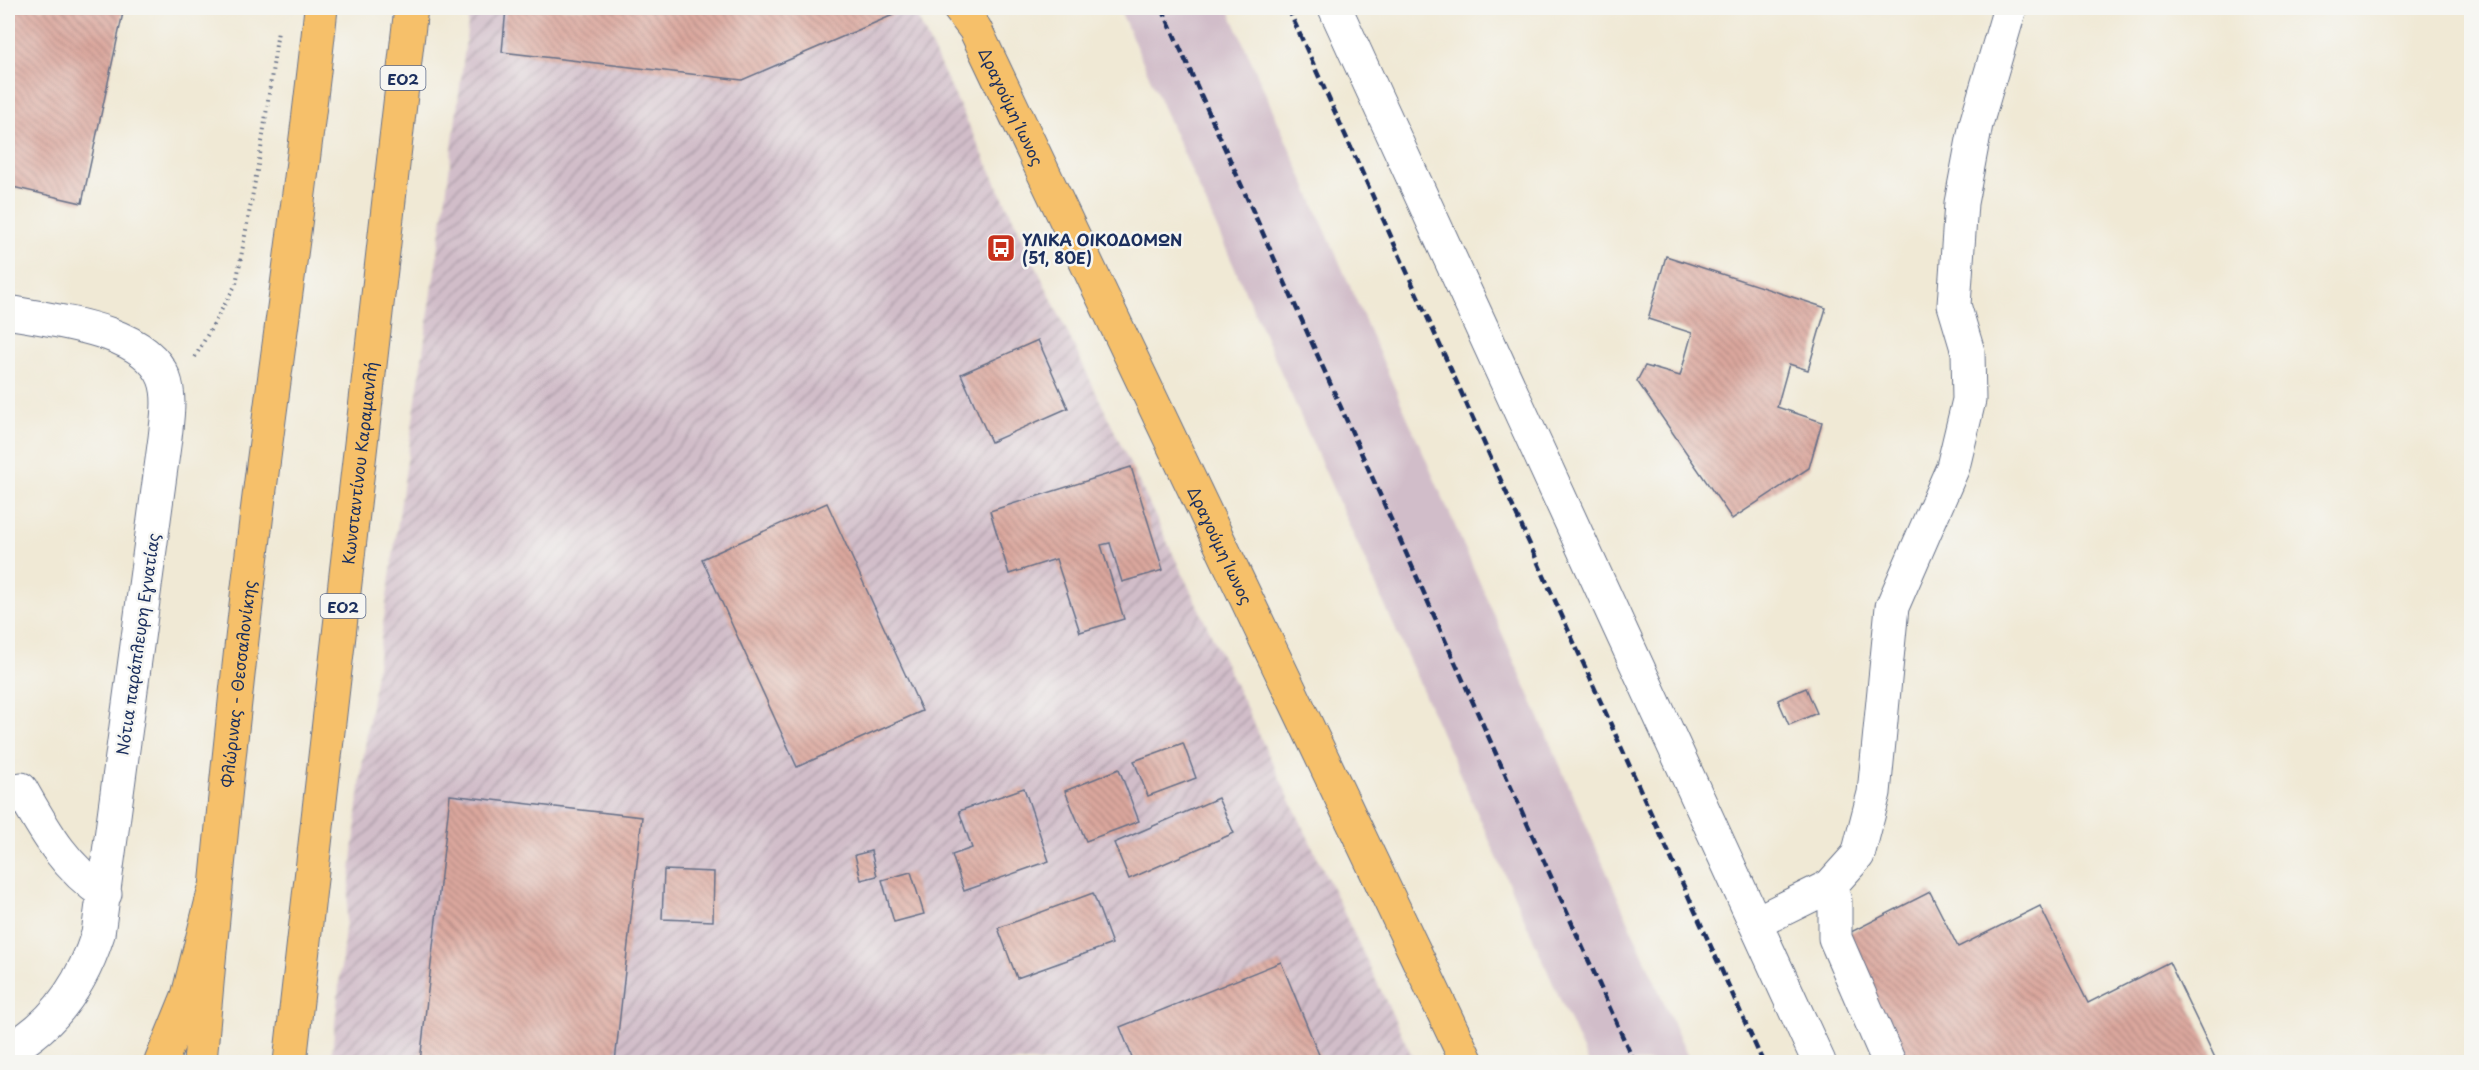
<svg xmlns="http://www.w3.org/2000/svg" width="2479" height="1070" viewBox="0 0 2479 1070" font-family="'Playpen Sans',sans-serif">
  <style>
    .industrial { fill: url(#industrial-furrows) }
    .railway { fill: #d1bdc9 }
    .building { fill: url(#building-back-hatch) }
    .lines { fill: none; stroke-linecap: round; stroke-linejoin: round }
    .minor-casing { stroke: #667088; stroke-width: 35 }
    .major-casing { stroke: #667088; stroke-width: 35 }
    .highway-casing { stroke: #667088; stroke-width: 35 }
    .path { stroke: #667088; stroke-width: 4; stroke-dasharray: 1.5 4.5; stroke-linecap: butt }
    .minor { stroke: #fff; stroke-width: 33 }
    .major { stroke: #f6c06b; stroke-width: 33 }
    .highway { stroke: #f6c06b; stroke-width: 33 }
    .rail { stroke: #1b2f5e; stroke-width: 4.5; stroke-dasharray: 9 4.5; stroke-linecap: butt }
    .labels { text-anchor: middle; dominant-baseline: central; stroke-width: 5; stroke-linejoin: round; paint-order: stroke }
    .shield { fill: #f6f6f2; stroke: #5d6b8a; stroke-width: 1.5 }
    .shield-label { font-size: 15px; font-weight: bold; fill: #1b2f5e }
    .street-label { font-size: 16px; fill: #1b2f5e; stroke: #f6f6f2 }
    .poi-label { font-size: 16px; font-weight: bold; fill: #1b2f5e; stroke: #f6f6f2; text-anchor: start }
  </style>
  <defs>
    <pattern id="industrial-furrows" width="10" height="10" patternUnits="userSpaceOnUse" patternTransform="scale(1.5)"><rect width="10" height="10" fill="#d1bdc9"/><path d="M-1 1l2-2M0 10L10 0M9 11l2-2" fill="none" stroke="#a99aa6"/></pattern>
    <pattern id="building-back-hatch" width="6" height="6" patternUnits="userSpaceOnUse" patternTransform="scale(1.5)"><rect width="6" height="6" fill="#dba79d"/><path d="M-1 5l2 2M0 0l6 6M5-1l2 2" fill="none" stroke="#b18883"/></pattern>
  </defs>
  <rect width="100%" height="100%" fill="#f6f6f2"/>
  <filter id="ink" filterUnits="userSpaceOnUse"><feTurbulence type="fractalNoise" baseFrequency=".0167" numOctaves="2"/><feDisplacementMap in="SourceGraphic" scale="12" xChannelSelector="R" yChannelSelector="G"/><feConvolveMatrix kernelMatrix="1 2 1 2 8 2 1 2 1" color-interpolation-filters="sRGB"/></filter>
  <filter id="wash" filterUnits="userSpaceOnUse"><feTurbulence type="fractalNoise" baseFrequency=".008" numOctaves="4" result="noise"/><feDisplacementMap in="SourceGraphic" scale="24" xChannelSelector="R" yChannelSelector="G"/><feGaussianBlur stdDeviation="1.35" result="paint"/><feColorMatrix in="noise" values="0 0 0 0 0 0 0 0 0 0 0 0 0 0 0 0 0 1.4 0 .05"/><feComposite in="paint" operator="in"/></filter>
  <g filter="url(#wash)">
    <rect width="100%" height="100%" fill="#f0e9d5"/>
    <!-- industrial -->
    <path class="industrial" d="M470,8H913L1415,1062H331L362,767L445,203Z"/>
    <!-- railway -->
    <path class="railway" d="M1119,8H1228L1690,1062H1588Z"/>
    <g id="blocks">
      <!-- building -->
      <path class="building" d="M8,8H124L82,203L8,186Z
        M506,8H890L893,15L742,80L502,52Z
        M1666,256L1826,308L1808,370L1789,364L1777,407L1822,422L1809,468L1732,519L1637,381L1645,366L1680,376L1692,333L1648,319Z
        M1038,340L1068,408L991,442L961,374Z
        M1131,467L1163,570L1122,582L1110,543L1101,545L1124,619L1080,632L1056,559L1009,574L990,511Z
        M827,503L922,711L797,767L702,559Z
        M1806,688L1817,713L1789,725L1778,700Z
        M1183,743L1196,778L1148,796L1134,761Z
        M1119,769L1139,821L1086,841L1065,791Z
        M1024,788L1049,861L964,891L952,855L972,848L959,811Z
        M450,795L642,817L615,1062H420Z
        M1218,798L1234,833L1129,879L1114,843Z
        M871,851L877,876L861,880L855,855Z
        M664,870L714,872L713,921L662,919Z
        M911,872L924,914L894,922L882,880Z
        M1930,892L1958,947L2040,906L2088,1003L2169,962L2217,1062H1907L1843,936Z
        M1093,893L1112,944L1017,978L998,928Z
        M1281,962L1322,1062H1134L1120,1027Z"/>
    </g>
  </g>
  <g filter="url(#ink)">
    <use href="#blocks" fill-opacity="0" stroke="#667088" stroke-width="1.5"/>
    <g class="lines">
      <!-- minor casing -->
      <g class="minor-casing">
        <path id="minor" d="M1335,8L1819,1062
          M8,312C54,321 144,328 164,378C171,396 167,419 165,438L98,934C82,984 55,1025 8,1050
          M21,789C45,831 64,867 105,894
          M1830,886L1835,901V938L1889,1062
          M1755,923L1830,886L1858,855L1874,793L1892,607L1953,467L1969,400L1968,352L1954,305L1961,203L1976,124L2010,8"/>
      </g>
      <!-- major casing -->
      <g class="major-casing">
        <g id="major">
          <path id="s1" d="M959,8L975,29L1467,1062"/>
          <path id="s2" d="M200,1062C217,866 237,669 262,473C282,318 305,163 321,8"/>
          <path id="s3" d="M290,1062L411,8"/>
        </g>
      </g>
      <!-- highway casing -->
      <g class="highway-casing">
        <path id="highway" d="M161,1062L188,996L214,892"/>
      </g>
      <!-- path -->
      <path class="path" d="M195,357L236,284L261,149L278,31"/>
      <!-- minor -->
      <use href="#minor" class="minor"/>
      <!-- major -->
      <use href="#major" class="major"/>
      <!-- highway -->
      <use href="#highway" class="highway"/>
      <!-- rail -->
      <path class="rail" d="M1162,8L1634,1062
        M1288,8L1763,1062"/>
    </g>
  </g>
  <!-- icons -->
  <defs>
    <g id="bus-square" transform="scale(1.5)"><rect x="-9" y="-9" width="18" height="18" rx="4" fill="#c8321e" stroke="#f6f6f2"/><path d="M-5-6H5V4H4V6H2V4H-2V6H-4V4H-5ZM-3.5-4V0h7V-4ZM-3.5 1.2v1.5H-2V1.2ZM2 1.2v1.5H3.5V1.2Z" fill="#fff"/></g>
  </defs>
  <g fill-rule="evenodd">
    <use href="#bus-square" x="1001" y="248"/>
  </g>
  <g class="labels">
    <!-- shield labels -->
    <g class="shield">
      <rect x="380.5" y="66" width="45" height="24" rx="4.5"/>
      <rect x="320.5" y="594" width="45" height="24" rx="4.5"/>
    </g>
    <g class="shield-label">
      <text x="403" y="78">ΕΟ2</text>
      <text x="343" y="606">ΕΟ2</text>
    </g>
    <!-- street labels -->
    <g class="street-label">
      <text stroke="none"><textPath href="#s1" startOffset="112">Δραγούμη Ίωνος</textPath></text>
      <text stroke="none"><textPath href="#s3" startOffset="603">Κωνσταντίνου Καραμανλή</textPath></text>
      <text stroke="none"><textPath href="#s1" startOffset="598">Δραγούμη Ίωνος</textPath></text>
      <text transform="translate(137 644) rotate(-82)">Νότια παράπλευρη Εγνατίας</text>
      <text stroke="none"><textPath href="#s2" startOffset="380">Φλώρινας - Θεσσαλονίκης</textPath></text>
    </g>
    <!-- poi labels -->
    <g class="poi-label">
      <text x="1022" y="239">ΥΛΙΚΑ ΟΙΚΟΔΟΜΩΝ<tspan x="1022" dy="18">(51, 80Ε)</tspan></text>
    </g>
  </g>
  <!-- margin -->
  <rect width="2479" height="1070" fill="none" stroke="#f6f6f2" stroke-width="30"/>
</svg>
